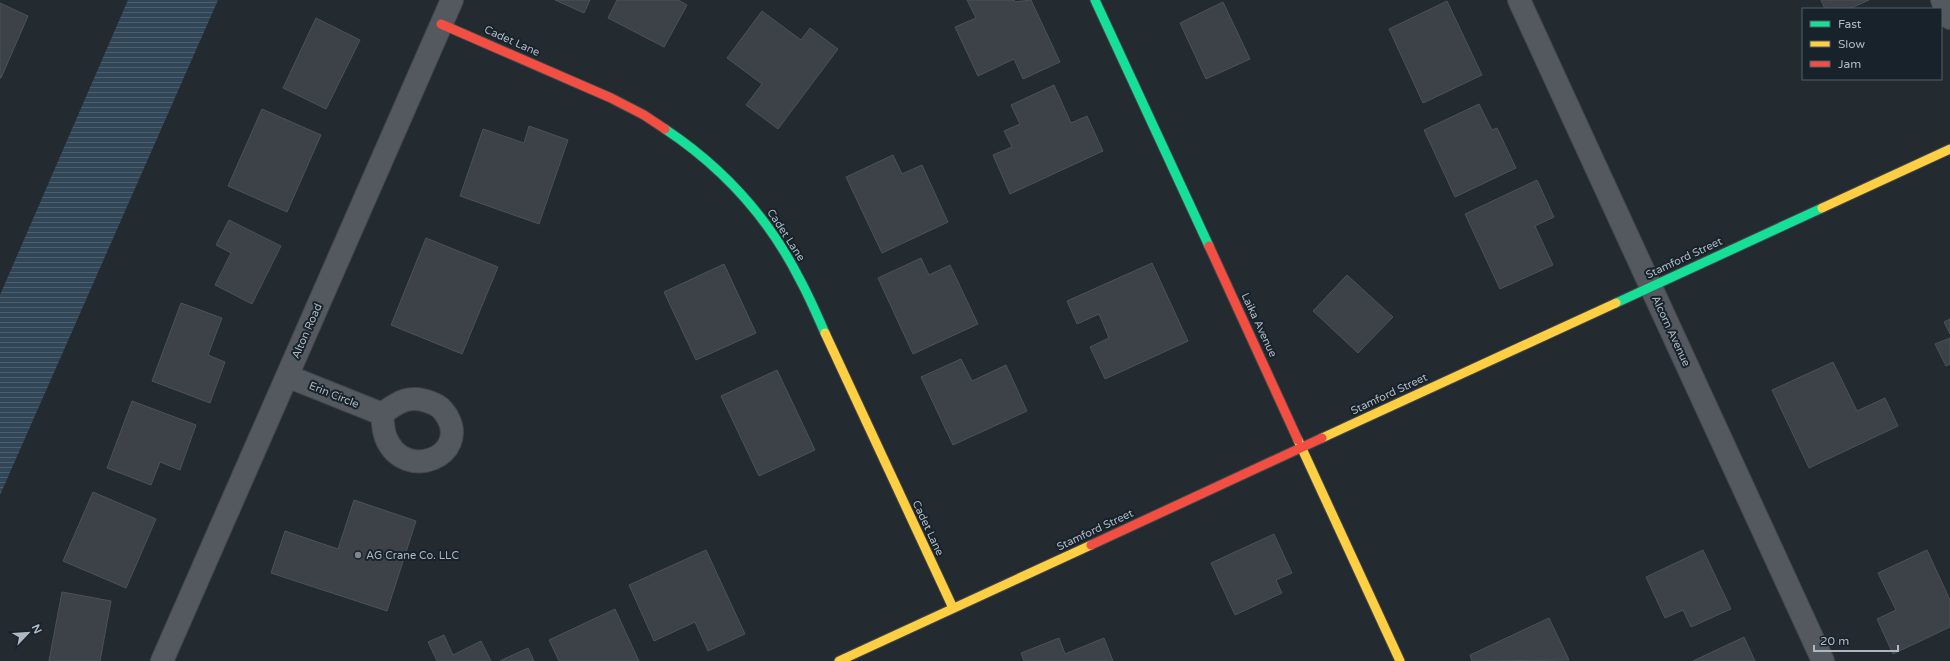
<svg xmlns="http://www.w3.org/2000/svg" width="1950" height="661" viewBox="0 0 1950 661" font-family="'Varela Round',sans-serif">
  <style>
    .water { fill: url(#water-rules) }
    .building { fill: #3c4247; stroke: #4b5258 }
    .lines { fill: none; stroke-linecap: round; stroke-linejoin: round }
    .street-casing { stroke: #42474b; stroke-width: 24 }
    .fast-casing { stroke: #42474b; stroke-width: 11 }
    .slow-casing { stroke: #42474b; stroke-width: 11 }
    .jam-casing { stroke: #42474b; stroke-width: 11 }
    .street { stroke: #53595e; stroke-width: 22 }
    .fast { stroke: #16e098; stroke-width: 9 }
    .slow { stroke: #ffcf43; stroke-width: 9 }
    .jam { stroke: #f24e42; stroke-width: 9 }
    .poi-dot { fill: #7c8790; stroke: #18222a; stroke-width: 1.5 }
    .labels { text-anchor: middle; dominant-baseline: central; stroke-width: 4; stroke-linejoin: round; paint-order: stroke }
    .street-label { font-size: 11px; fill: #acb8c3; stroke: #18222a }
    .poi-label { font-size: 11px; fill: #acb8c3; stroke: #18222a; text-anchor: start }
  </style>
  <defs>
    <pattern id="water-rules" width="6" height="5" patternUnits="userSpaceOnUse"><rect width="6" height="5" fill="#314758"/><path d="M0 2.5h6" fill="none" stroke="#4c5f6e"/></pattern>
  </defs>
  <rect width="100%" height="100%" fill="#242b30"/>
  <!-- water -->
  <path class="water" d="M128,0H218L0,495V295Z"/>
  <!-- building -->
  <path class="building" d="M555,0H590L584,13Z
    M617,0H678L687,5L664,47L608,18Z
    M967,0H1014L1015,2L1031,0L1060,62L1023,79L1014,59L978,76L955,27L976,18Z
    M1821,0H1869L1849,9H1825Z
    M1447,1L1482,75L1423,103L1389,29Z
    M1223,2L1250,59L1206,79L1180,23Z
    M0,3L28,16L1,78H0Z
    M762,11L801,40L810,28L838,49L778,129L746,105L762,84L727,58Z
    M316,18L360,40L326,109L283,88Z
    M1054,85L1071,123L1087,116L1103,151L1010,194L993,155L1012,147L1004,131L1020,124L1011,105Z
    M1479,104L1492,130L1497,128L1516,168L1455,197L1424,130Z
    M262,109L321,135L287,212L228,186Z
    M529,126L568,140L539,224L460,196L483,129L524,143Z
    M893,155L902,174L922,165L948,222L882,253L846,177Z
    M1537,180L1554,217L1535,226L1553,265L1500,289L1465,214Z
    M229,220L281,246L252,304L215,285L231,253L216,245Z
    M426,238L498,267L462,354L391,325Z
    M921,258L929,275L950,265L978,324L913,354L878,278Z
    M1152,263L1188,341L1105,379L1090,347L1109,338L1099,314L1077,324L1067,301Z
    M724,264L756,333L696,360L664,292Z
    M1347,275L1393,317L1358,353L1313,311Z
    M181,303L222,318L208,355L225,362L210,403L152,381Z
    M1950,319V334L1944,322Z
    M1950,338V364L1946,366L1935,344Z
    M961,359L972,381L1006,365L1027,411L953,445L921,377Z
    M1833,362L1857,411L1885,398L1898,426L1809,468L1772,390Z
    M777,370L815,450L759,476L721,396Z
    M132,401L196,425L180,470L160,462L151,485L107,468Z
    M93,492L156,519L126,588L63,561Z
    M354,500L416,521L387,611L271,573L285,531L338,549Z
    M1274,534L1292,573L1276,580L1282,593L1235,615L1211,563Z
    M706,550L745,634L708,651L695,622L654,641L629,585Z
    M1703,550L1731,609L1691,627L1683,610L1665,618L1646,577Z
    M1927,550L1950,600V627L1893,654L1877,619L1896,610L1878,573Z
    M62,592L111,601L100,661H49Z
    M615,609L639,661H559L549,640Z
    M1549,618L1569,660L1472,661L1470,655Z
    M444,635L453,655L481,641L491,661H437L428,642Z
    M1744,637L1755,661H1693Z
    M1059,638L1065,654L1104,638L1113,661H1024L1021,653Z
    M528,648L534,661H500Z"/>
  <g class="lines">
    <!-- street casing -->
    <g class="street-casing">
      <path id="street" d="M1519,0L1823,661
        M1942,0L1950,18
        M287,376L382,414C383,422 383,431 386,438C405,483 470,456 447,416C442,409 440,406 432,403C410,394 399,401 382,414
        M162,661L452,0"/>
    </g>
    <!-- fast casing -->
    <g class="fast-casing">
      <path id="fast" d="M1095,0L1209,246
        M665,129C722,167 768,217 799,278C809,296 817,315 825,333
        M1616,303L1822,208"/>
    </g>
    <!-- slow casing -->
    <g class="slow-casing">
      <path id="slow" d="M1822,208L1950,149
        M825,333L953,608
        M1322,438L1616,303
        M1298,440L1400,661
        M839,661L1091,545"/>
    </g>
    <!-- jam casing -->
    <g class="jam-casing">
      <path id="jam" d="M441,24L611,98L644,115L665,129
        M1209,246L1298,440
        M1091,545L1322,438"/>
    </g>
    <!-- street -->
    <use href="#street" class="street"/>
    <!-- fast -->
    <use href="#fast" class="fast"/>
    <!-- slow -->
    <use href="#slow" class="slow"/>
    <!-- jam -->
    <use href="#jam" class="jam"/>
  </g>
  <!-- markers -->
  <circle class="poi-dot" cx="358" cy="555" r="4"/>
  <g class="labels">
    <!-- street labels -->
    <g class="street-label">
      <text transform="translate(512 41) rotate(24)">Cadet Lane</text>
      <text transform="translate(786 235) rotate(57)">Cadet Lane</text>
      <text transform="translate(1684 258) rotate(-25)">Stamford Street</text>
      <text transform="translate(1259 325) rotate(65)">Laika Avenue</text>
      <text transform="translate(307 331) rotate(-66)">Alton Road</text>
      <text transform="translate(1671 331) rotate(65)">Alcorn Avenue</text>
      <text transform="translate(1389 394) rotate(-25)">Stamford Street</text>
      <text transform="translate(334 395) rotate(22)">Erin Circle</text>
      <text transform="translate(928 528) rotate(65)">Cadet Lane</text>
      <text transform="translate(1095 530) rotate(-25)">Stamford Street</text>
    </g>
    <!-- poi labels -->
    <g class="poi-label">
      <text x="366" y="555">AG Crane Co. LLC</text>
    </g>
  </g>
  <!-- legend -->
  <rect x="1802" y="8" width="140" height="72" fill="#18222a" stroke="#535e67"/>
  <rect x="1810" y="21" width="20" height="6" fill="#16e098" stroke="#535e67"/>
  <text x="1838" y="28" font-size="12" fill="#acb8c3">Fast</text>
  <rect x="1810" y="41" width="20" height="6" fill="#ffcf43" stroke="#535e67"/>
  <text x="1838" y="48" font-size="12" fill="#acb8c3">Slow</text>
  <rect x="1810" y="61" width="20" height="6" fill="#f24e42" stroke="#535e67"/>
  <text x="1838" y="68" font-size="12" fill="#acb8c3">Jam</text>
  <!-- north arrow -->
  <g transform="translate(28 633) rotate(65)" stroke="#18222a" stroke-width="3" paint-order="stroke">
  <path d="M0-3L7 15L0 10L-7 15Z" fill="#acb8c3"/>
  <text y="-6" font-size="11" font-weight="bold" text-anchor="middle" fill="#acb8c3">N</text>
  </g>
  <!-- scale -->
  <path d="M1814 645v6h84v-6" fill="none" stroke="#acb8c3" stroke-width="2"/>
  <text x="1820" y="645" font-size="12" fill="#acb8c3" stroke="#18222a" stroke-width="3" paint-order="stroke">20 m</text>
</svg>
